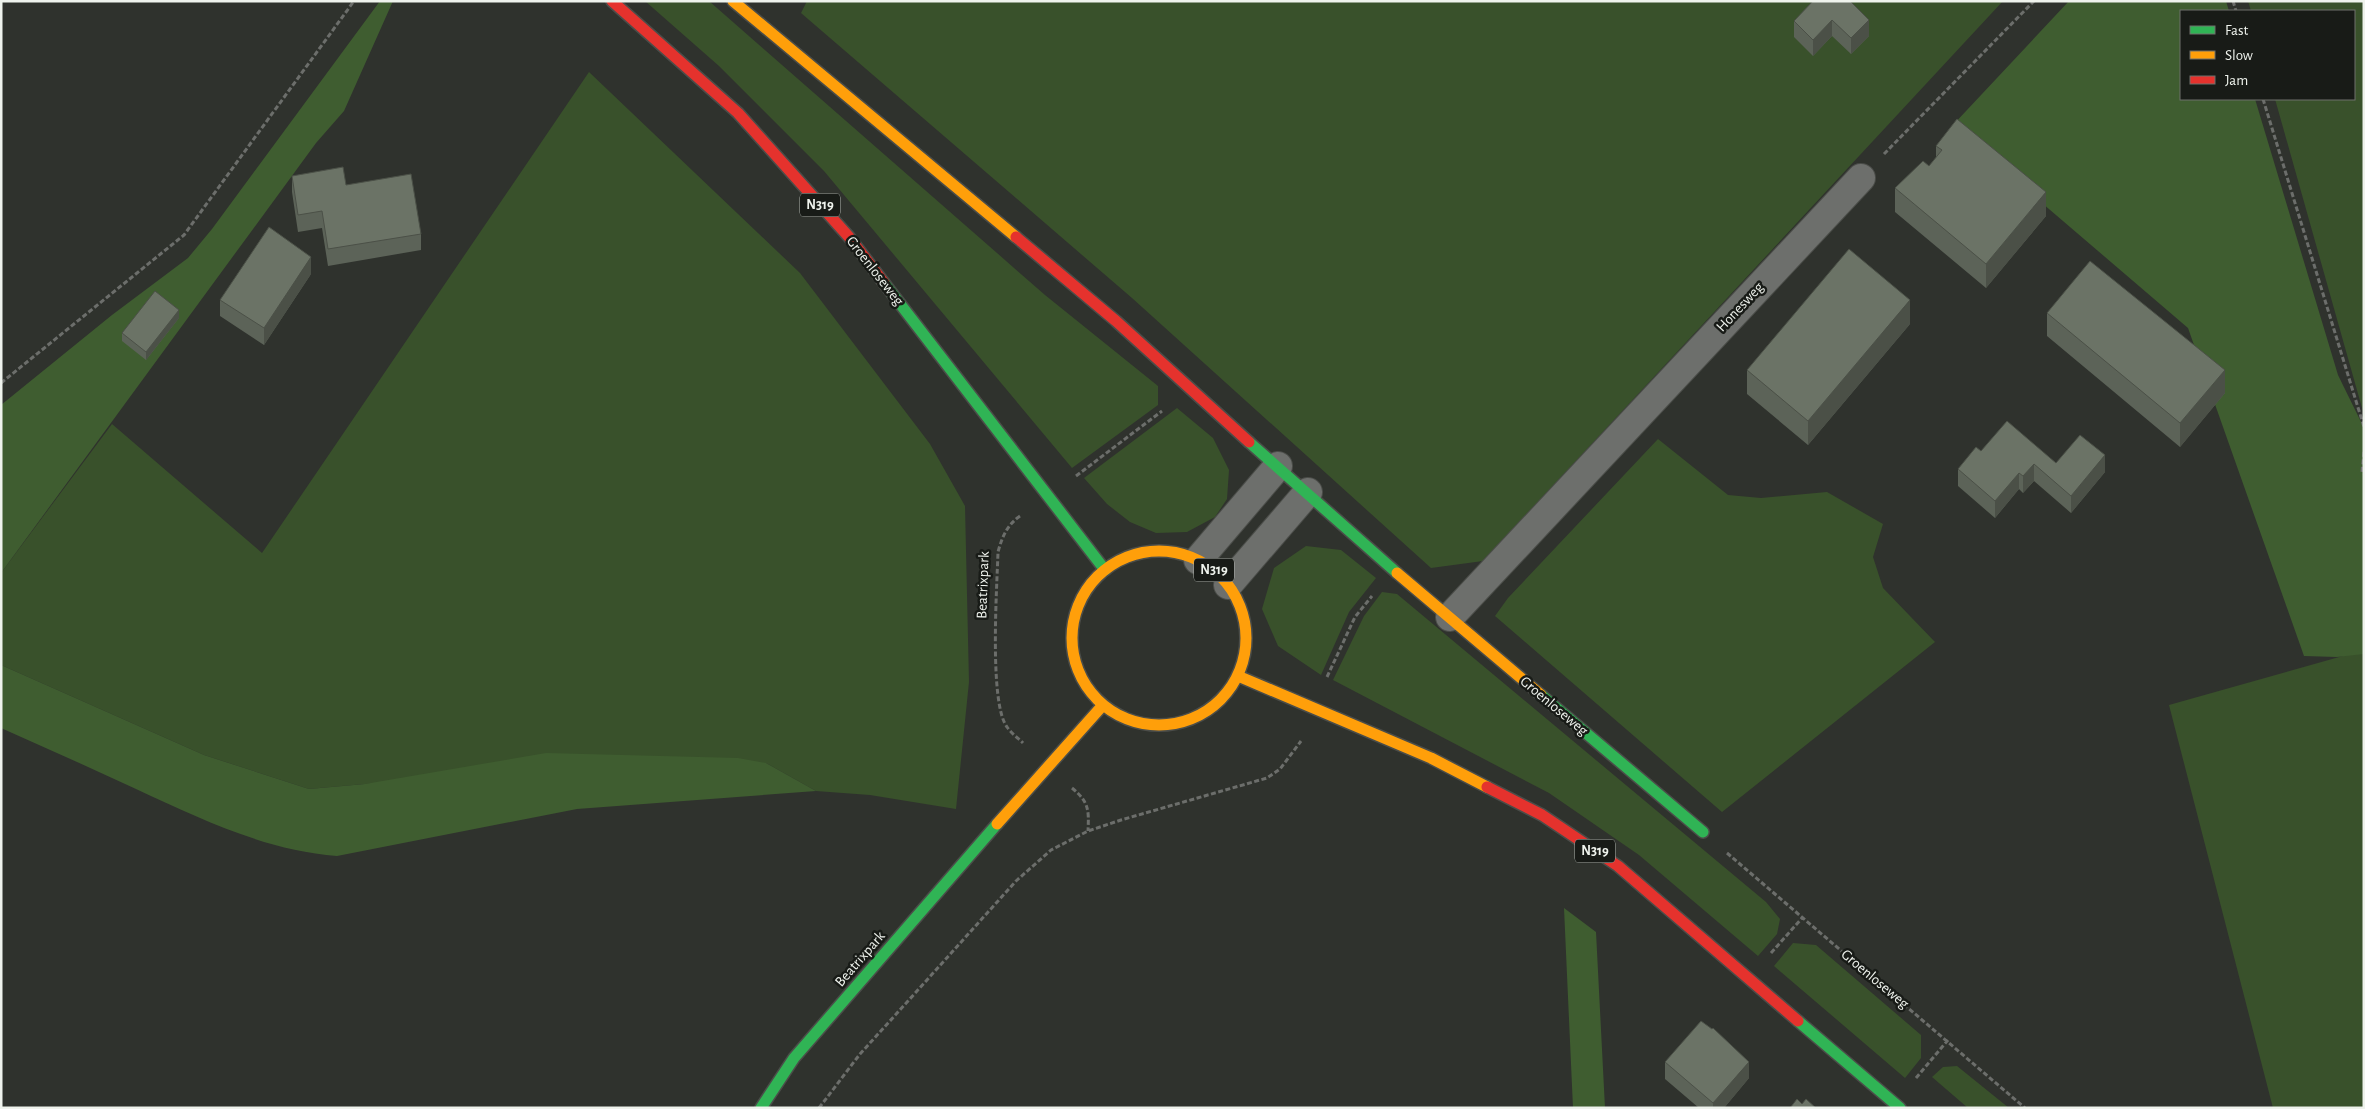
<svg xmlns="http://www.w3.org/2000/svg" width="2365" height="1109" viewBox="0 0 2365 1109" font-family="'Alegreya Sans',sans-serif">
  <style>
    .green { fill: #39512b }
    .forest { fill: #3f5d30 }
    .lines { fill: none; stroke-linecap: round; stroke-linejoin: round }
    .street-casing { stroke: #4b4d49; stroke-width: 30 }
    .fast-casing { stroke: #4b4d49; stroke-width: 14 }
    .slow-casing { stroke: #4b4d49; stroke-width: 14 }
    .jam-casing { stroke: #4b4d49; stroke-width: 14 }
    .path { stroke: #6c6e6b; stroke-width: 3; stroke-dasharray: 5 2.5; stroke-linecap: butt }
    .street { stroke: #6d6f6c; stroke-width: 28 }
    .fast { stroke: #30b455; stroke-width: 11 }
    .slow { stroke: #ff9f0a; stroke-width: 11 }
    .jam { stroke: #e5322d; stroke-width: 11 }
    .wall { fill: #5c6358 }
    .shaded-wall { fill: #4b5047 }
    .building { fill: #6b7366; stroke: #4b5047 }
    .labels { text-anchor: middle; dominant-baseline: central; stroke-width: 5; stroke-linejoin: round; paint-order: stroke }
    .shield { fill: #181b17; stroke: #aeb2ad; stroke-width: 1 }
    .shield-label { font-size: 14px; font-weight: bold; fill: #eff3ed }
    .street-label { font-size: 15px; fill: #eff3ed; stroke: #181b17 }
  </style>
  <rect width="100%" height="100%" fill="#2f322d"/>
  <!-- green -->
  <path class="green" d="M645,1H709L1045,295L1158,386V405L1072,468L824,171L719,66Z
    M807,1H2003L1483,561L1431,568L1132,298L801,13Z
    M2248,1H2364V415L2275,99H2354V11H2251Z
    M589,72L800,273L930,444L965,506L969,682L956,809L870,795L816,791L766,763L365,784L309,789L204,755L1,665V573L112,424L262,553Z
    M1177,408L1213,438L1229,470L1227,499L1215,517L1187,532L1156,533L1130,522L1107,504L1084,478Z
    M1658,439L1728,495L1761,498L1827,492L1883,524L1873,557L1883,588L1935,642L1722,812L1495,616L1508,598Z
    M1306,546L1341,550L1376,578L1349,612L1321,675L1278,646L1262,609L1274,568Z
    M1382,592L1397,594L1766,902L1780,919L1777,934L1758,956L1639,855L1549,793L1333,680L1364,616Z
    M2364,650V1108H2273L2169,705Z
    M1793,943L1816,945L1921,1035V1058L1905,1078L1774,966Z
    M1957,1066L2009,1108H1968L1932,1077L1943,1067Z"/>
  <!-- forest -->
  <path class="forest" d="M380,1H393L344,111L316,143L1,573V405L112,315L188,258L212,229Z
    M2069,1H2226L2229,11H2181V99H2255L2338,375L2364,428V654L2337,657L2304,656L2188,328L1952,126Z
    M1,665L204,755L309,789L365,784L546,753L738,758L766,763L816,791L577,809L337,856C264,850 201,819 136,789C91,768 46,748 1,728Z
    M1564,908L1596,932L1605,1108H1573Z"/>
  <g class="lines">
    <!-- street casing -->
    <g class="street-casing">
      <path id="street" d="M1198,560L1278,466
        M1228,585L1308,492
        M1450,617L1861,178"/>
    </g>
    <!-- fast casing -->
    <g class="fast-casing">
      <path id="fast" d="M884,283L1105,570
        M1249,442L1397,573
        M1541,695L1703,832
        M1798,1021L1900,1108
        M761,1108L794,1058L997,824"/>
    </g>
    <!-- slow casing -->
    <g class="slow-casing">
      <path id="slow" d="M733,1L1016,237
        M1072 638a87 87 0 1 1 174 0a87 87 0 1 1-174 0Z
        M1397,573L1541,695
        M1238,676L1431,758L1487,787
        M997,824L1103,705"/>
    </g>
    <!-- jam casing -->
    <g class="jam-casing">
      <path id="jam" d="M612,1L738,113L849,237L884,283
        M1016,237L1116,321L1249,442
        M1487,787L1542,815L1618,866L1798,1021"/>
    </g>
    <!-- path -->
    <path class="path" d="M2233,1L2236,11
      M2263,99L2364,427
      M1884,154L2034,1
      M1,383L184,235L354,1
      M2364,452L2362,472L2364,474
      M1076,476L1162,411
      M1020,516C1007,525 1002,537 998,552C997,587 989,703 1007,727C1011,733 1018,738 1023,743
      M1327,677L1355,617L1372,596
      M1072,788C1089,802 1089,810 1088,831
      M1727,853L2025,1108
      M1771,953L1803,917
      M1916,1078L1948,1040
      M819,1108L860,1054L908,1001L1016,881L1051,850L1088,831L1121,820L1267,778L1280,769L1301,741"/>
    <!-- street -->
    <use href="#street" class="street"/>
    <!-- fast -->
    <use href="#fast" class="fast"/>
    <!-- slow -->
    <use href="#slow" class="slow"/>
    <!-- jam -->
    <use href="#jam" class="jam"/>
  </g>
  <!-- wall -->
  <path class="wall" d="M1813,1L1869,36L1851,54L1832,36L1813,56L1794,37V21Z
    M1936,146L2046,216L1986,288L1895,212V188L1929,166L1936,158Z
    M292,176L346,185L421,234V250L328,266L322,228L298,232L292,192Z
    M311,274L264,345L220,316V300Z
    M2047,313L2225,393L2180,447L2047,336Z
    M179,318L146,360L122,341V333Z
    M1910,324L1808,445L1747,394V370Z
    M1981,451L2056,463L2105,472L2071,513L2034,481L2023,493L2019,489L1995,518L1958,486V469Z
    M1665,1062L1749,1078L1724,1108H1699L1665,1079Z"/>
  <!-- shaded-wall -->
  <path class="shaded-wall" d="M1832,20V36L1813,56V40Z
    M1869,20V36L1851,54V38Z
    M2046,192V216L1986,288V264Z
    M311,257V274L264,345V328Z
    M1910,300V324L1808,445V421Z
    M179,310V318L146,360V352Z
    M2225,370V393L2180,447V423Z
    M2105,455V472L2071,513V496Z
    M2034,464V481L2023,493V476Z
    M2019,473V489L1995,518V501Z
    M1749,1062V1078L1724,1108H1713V1103Z"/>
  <!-- building -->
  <path class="building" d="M1813,1H1850L1869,20L1851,38L1832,20L1813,40L1794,21Z
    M1957,119L2046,192L1986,264L1895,188L1923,161L1929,166L1942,150L1936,146Z
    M343,167L346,185L411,174L421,234L328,249L322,211L298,215L292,176Z
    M269,227L311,257L264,328L220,300Z
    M1849,249L1910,300L1808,421L1747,370Z
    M2090,261L2225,370L2180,423L2047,313Z
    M155,291L179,310L146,352L122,333Z
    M2007,421L2056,463L2080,435L2105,455L2071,496L2034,464L2023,476L2019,473L1995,501L1958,469L1976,447L1981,451Z
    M1701,1021L1712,1029L1713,1028L1749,1062L1713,1103L1665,1062Z
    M1797,1099L1802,1104L1806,1099L1816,1108H1790Z"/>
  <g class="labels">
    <!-- shield labels -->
    <g class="shield">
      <rect x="800" y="193.5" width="40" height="23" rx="4"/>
      <rect x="1194" y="558.5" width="40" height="23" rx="4"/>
      <rect x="1575" y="839.5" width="40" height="23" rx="4"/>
    </g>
    <g class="shield-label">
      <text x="820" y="205">N319</text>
      <text x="1214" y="570">N319</text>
      <text x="1595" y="851">N319</text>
    </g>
    <!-- street labels -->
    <g class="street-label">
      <text transform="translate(875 271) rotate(52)">Groenloseweg</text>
      <text transform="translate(1740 307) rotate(-47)">Honesweg</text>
      <text transform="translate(983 585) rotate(-88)">Beatrixpark</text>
      <text transform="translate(1554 706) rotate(40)">Groenloseweg</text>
      <text transform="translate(860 959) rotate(-49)">Beatrixpark</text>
      <text transform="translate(1875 979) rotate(40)">Groenloseweg</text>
    </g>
  </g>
  <!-- border -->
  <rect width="2365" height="1109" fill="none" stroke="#eff3ed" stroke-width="5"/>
  <!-- legend -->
  <rect x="2180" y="10" width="175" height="90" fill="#181b17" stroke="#6e716d"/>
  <rect x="2190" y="26" width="25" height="8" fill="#30b455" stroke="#6e716d"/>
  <text x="2225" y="35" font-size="15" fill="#eff3ed">Fast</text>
  <rect x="2190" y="51" width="25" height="8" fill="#ff9f0a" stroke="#6e716d"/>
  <text x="2225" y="60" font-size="15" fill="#eff3ed">Slow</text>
  <rect x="2190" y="76" width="25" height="8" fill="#e5322d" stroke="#6e716d"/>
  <text x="2225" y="85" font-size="15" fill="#eff3ed">Jam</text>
</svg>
